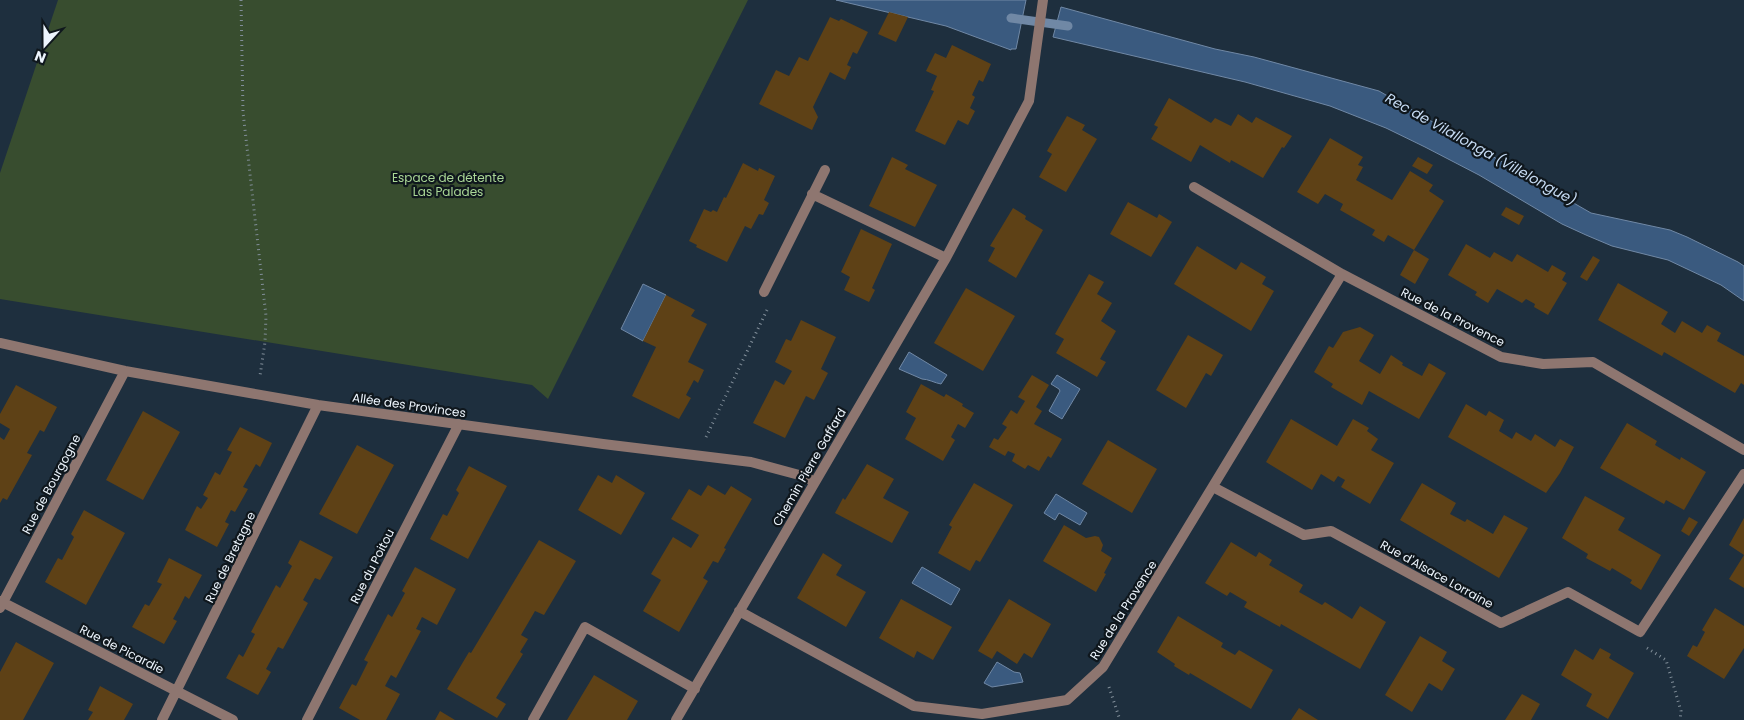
<svg xmlns="http://www.w3.org/2000/svg" width="1744" height="720" viewBox="0 0 1744 720" font-family="Poppins,sans-serif">
  <style>
    .green { fill: #384d2f }
    .water { fill: #3a5a7f; stroke: #7088a5 }
    .lines { fill: none; stroke-linecap: round; stroke-linejoin: round }
    .stream { stroke: #7088a5; stroke-width: 9 }
    .building { fill: #5e4116 }
    .path { stroke: #828f9a; stroke-width: 3; stroke-dasharray: 1 4; stroke-linecap: butt }
    .street { stroke: #8e7670; stroke-width: 10 }
    .labels { text-anchor: middle; dominant-baseline: central; stroke-width: 4.5; stroke-linejoin: round; paint-order: stroke }
    .park-label { font-size: 12px; fill: #aad796; stroke: #0f171d }
    .street-label { font-size: 12px; fill: #edf5fd; stroke: #0f171d }
    .water-label { font-size: 14px; font-style: italic; fill: #c6dbf3; stroke: #0f171d }
  </style>
  <rect width="100%" height="100%" fill="#1e2f3e"/>
  <!-- green -->
  <path class="green" d="M58,0H748L548,399L532,385L0,299V173Z"/>
  <!-- water -->
  <path class="water" d="M836,0H1026L1016,49H1011V50L946,26Z
    M1061,7L1215,49L1254,57L1379,91L1591,213L1670,230L1687,237L1738,262L1744,266V301L1721,285L1668,260L1612,246L1586,235L1562,224L1479,175L1425,147L1386,128L1330,106L1245,82L1053,37Z
    M643,284L666,295L643,341L621,329Z
    M909,352L947,375L941,384C935,383 928,379 922,379L899,369Z
    M1057,375L1080,389L1062,419L1049,411L1060,391L1059,389L1051,384Z
    M1056,494L1087,513L1080,525L1059,513L1055,520L1044,513Z
    M922,567L960,589L951,605L912,583Z
    M997,662L1014,672L1020,673L1023,682L992,687L984,683Z"/>
  <g class="lines">
    <!-- stream -->
    <path class="stream" d="M1011,18L1068,26"/>
  </g>
  <!-- building -->
  <path class="building" d="M889,12L908,17L896,42L878,34Z
    M830,17L839,21L841,19L868,32L857,54L853,52L847,65L851,67L845,80L830,72L813,107L818,117L812,130L759,104L776,70L789,76L799,57L808,61Z
    M952,45L991,64L983,82L979,80L972,95L975,97L970,108L975,111L968,125L958,120L945,145L915,131L934,91L931,90L937,76L926,71L935,53L946,58Z
    M1169,98L1211,123L1215,118L1231,126L1238,114L1252,123L1256,117L1292,136L1284,148L1282,147L1263,178L1231,160L1230,163L1200,145L1191,162L1151,139L1158,127L1154,125Z
    M1067,116L1085,125L1082,130L1097,139L1066,192L1039,177L1052,154L1047,151Z
    M1330,138L1363,157L1358,165L1363,167L1356,180L1392,200L1410,171L1433,185L1429,191L1444,201L1414,250L1429,259L1415,284L1400,275L1414,250L1388,235L1384,242L1372,235L1375,230L1340,210L1343,204L1325,194L1318,204L1297,192Z
    M892,157L908,165L905,169L937,185L915,227L869,206Z
    M1418,157L1433,165L1427,174L1412,166Z
    M743,163L758,171L759,168L775,176L764,200L769,203L763,215L759,214L751,229L745,226L727,262L696,247L697,245L689,241L704,209L711,212L713,210L717,212L724,197L726,198Z
    M1128,202L1157,218L1159,214L1172,222L1151,257L1110,234Z
    M1506,207L1524,216L1519,225L1501,215Z
    M1013,208L1026,216L1025,219L1043,230L1016,278L988,261L995,248L990,246Z
    M861,229L892,244L872,288L875,290L869,302L844,290L850,277L841,272Z
    M1466,244L1490,258L1494,252L1512,262L1517,254L1548,272L1552,265L1566,273L1562,280L1567,283L1548,315L1534,307L1535,304L1526,299L1522,303L1497,289L1488,303L1475,295L1477,292L1448,275Z
    M1197,246L1236,270L1241,262L1266,277L1262,284L1274,291L1251,331L1174,284Z
    M1593,256L1600,260L1587,281L1580,277Z
    M1089,274L1104,282L1097,294L1112,303L1101,321L1116,331L1100,359L1106,362L1097,377L1056,353L1064,339L1055,334Z
    M1618,283L1668,312L1661,324L1675,333L1682,321L1702,333L1707,325L1721,333L1717,341L1744,356V385L1741,383L1735,393L1664,352L1662,356L1598,320Z
    M966,288L1015,316L983,371L934,343Z
    M666,295L695,310L691,316L707,324L688,362L704,370L698,383L694,380L686,395L691,398L679,419L632,396L656,347L643,341Z
    M801,320L836,337L821,369L828,373L814,400L806,396L785,438L753,423L775,380L784,385L792,371L775,362L786,339L791,341Z
    M1360,327L1374,335L1359,361L1380,374L1391,355L1403,363L1402,365L1422,376L1429,363L1446,373L1419,419L1369,391L1362,405L1331,387L1333,384L1314,372L1329,346L1333,348L1343,332Z
    M1188,335L1223,355L1211,376L1206,373L1186,408L1156,390Z
    M1032,375L1049,385L1036,407L1042,411L1034,424L1062,439L1051,458L1048,456L1039,471L1028,465L1025,469L1012,461L1015,454L1008,451L1005,456L989,447L994,438L998,440L1007,427L1002,424L1011,410L1017,414L1025,401L1018,397Z
    M921,384L944,397L946,394L963,404L962,406L974,413L965,428L958,424L951,437L955,440L943,461L905,439L916,418L906,412Z
    M16,385L57,407L44,432L40,430L27,453L32,455L7,500L3,498L0,503V437L4,440L10,429L0,423V414Z
    M1466,404L1486,416L1489,411L1504,420L1499,431L1512,439L1516,432L1531,441L1535,434L1555,447L1560,439L1574,447L1560,473L1546,493L1448,437Z
    M143,411L180,432L143,500L106,480Z
    M1291,419L1337,446L1353,419L1369,428L1367,431L1378,439L1371,450L1394,463L1370,504L1341,487L1345,480L1338,476L1334,482L1321,474L1312,490L1266,462Z
    M1627,423L1657,441L1655,445L1680,460L1681,457L1706,472L1684,510L1666,500L1664,504L1600,468Z
    M240,427L272,443L260,467L256,464L243,487L248,489L235,512L231,510L225,522L229,524L217,547L185,530L197,506L201,509L208,498L203,495L215,472L220,475L232,452L227,450Z
    M1108,440L1157,469L1132,513L1082,484Z
    M357,445L394,465L357,534L319,514Z
    M867,464L894,479L883,498L909,512L892,543L835,513L843,498L845,500Z
    M469,466L507,486L468,559L430,539L443,514L447,516L459,493L456,490Z
    M598,475L612,483L616,475L645,493L621,535L578,510Z
    M974,483L1013,505L980,562L976,560L970,571L938,553L952,527L949,525Z
    M1422,483L1456,503L1450,514L1465,522L1467,519L1493,534L1504,515L1528,528L1499,578L1400,520Z
    M708,485L725,495L731,486L752,499L724,548L726,549L718,563L713,561L703,578L708,581L679,632L643,611L661,580L651,574L673,537L691,548L699,535L671,519L689,489L701,496Z
    M1585,496L1625,518L1618,530L1661,555L1641,590L1630,583L1632,580L1612,568L1610,571L1586,558L1588,554L1562,538Z
    M84,510L125,533L86,605L45,582L58,558L62,560L74,537L71,534Z
    M1689,517L1698,522L1689,536L1681,531Z
    M1744,518V588L1729,579L1744,555L1729,545Z
    M1064,525L1086,538L1095,536L1099,537L1103,545L1101,551L1112,558L1104,573L1106,574L1096,592L1043,561Z
    M300,540L333,557L320,580L315,578L303,600L308,603L283,649L278,647L266,669L271,672L258,695L226,678L239,654L243,657L255,634L251,632L276,585L280,588L292,566L288,563Z
    M539,540L576,561L544,615L535,611L521,635L528,639L520,652L523,654L496,698L506,704L497,718L447,689L469,652L471,653Z
    M1231,542L1256,557L1259,552L1272,560L1269,565L1303,585L1299,592L1322,605L1325,602L1352,619L1360,606L1386,622L1360,669L1281,624L1280,627L1244,607L1247,602L1230,592L1227,596L1205,583Z
    M823,553L842,565L836,575L866,592L846,627L797,598Z
    M169,558L202,575L189,599L185,596L179,608L173,619L177,621L164,644L132,627L145,604L149,606L162,584L157,582Z
    M415,567L456,589L437,625L422,617L416,629L421,631L396,678L391,675L385,686L400,694L386,720H360L339,708L352,684L356,686L368,662L364,660L388,614L392,617L405,593L402,591Z
    M901,599L952,627L933,660L917,651L914,658L879,638Z
    M1009,599L1051,624L1032,658L1024,653L1017,664L997,651L992,659L978,651Z
    M1715,608L1744,626V648L1724,679L1687,656L1693,645L1697,647L1705,632L1702,630Z
    M1178,616L1223,643L1221,647L1235,655L1239,650L1273,670L1251,709L1190,673L1189,675L1174,666L1175,664L1157,652Z
    M1420,636L1447,652L1442,661L1455,669L1442,691L1429,683L1412,712L1385,695Z
    M16,642L54,663L23,720H0V672Z
    M1600,648L1611,654L1609,658L1634,673L1608,719L1586,706L1592,694L1561,675L1575,649L1593,660Z
    M594,675L638,701L627,720H567Z
    M100,686L133,704L124,720H88L93,712L88,710Z
    M1522,694L1540,704L1531,720H1505Z
    M1299,708L1318,720H1291Z
    M440,711L455,720H435Z"/>
  <g class="lines">
    <!-- path -->
    <path class="path" d="M241,0L243,112L266,316L265,342L260,376
      M706,437L767,310
      M1647,648L1666,660L1681,711L1680,720
      M1109,687L1120,720"/>
    <!-- street -->
    <path class="street" d="M1194,187L1342,274L1501,357L1543,364L1593,362L1744,450
      M812,194L946,258
      M764,292L825,170
      M0,343L125,371L318,405L603,444L751,462L803,476L815,482
      M1213,487L1304,535L1331,531L1501,623L1568,592L1640,632L1744,474
      M0,601L233,720
      M0,608L125,371
      M739,611L914,706L982,714L1067,700L1103,667L1342,274
      M162,720L318,405
      M307,720L459,424
      M533,720L585,627L695,689
      M676,720L946,258L1029,101L1043,0"/>
  </g>
  <g class="labels">
    <!-- park labels -->
    <g class="park-label">
      <text x="448" y="177">Espace de détente<tspan x="448" dy="14">Las Palades</tspan></text>
    </g>
    <!-- street labels -->
    <g class="street-label">
      <text transform="translate(1453 317) rotate(27)">Rue de la Provence</text>
      <text transform="translate(409 405) rotate(8)">Allée des Provinces</text>
      <text transform="translate(809 467) rotate(-60)">Chemin Pierre Gaffard</text>
      <text transform="translate(51 484) rotate(-62)">Rue de Bourgogne</text>
      <text transform="translate(230 557) rotate(-64)">Rue de Bretagne</text>
      <text transform="translate(372 566) rotate(-63)">Rue du Poitou</text>
      <text transform="translate(1437 574) rotate(29)">Rue d'Alsace Lorraine</text>
      <text transform="translate(1123 610) rotate(-58)">Rue de la Provence</text>
      <text transform="translate(122 649) rotate(27)">Rue de Picardie</text>
    </g>
    <!-- water labels -->
    <g class="water-label">
      <text transform="translate(1481 149) rotate(29)">Rec de Vilallonga (Villelongue)</text>
    </g>
  </g>
  <!-- north arrow -->
  <g transform="translate(45 45) rotate(201)" stroke="#0f171d" stroke-width="4" paint-order="stroke">
  <path d="M0-4L9 19L0 12L-9 19Z" fill="#edf5fd"/>
  <text y="-8" font-size="14" font-weight="bold" text-anchor="middle" fill="#edf5fd">N</text>
  </g>
</svg>
